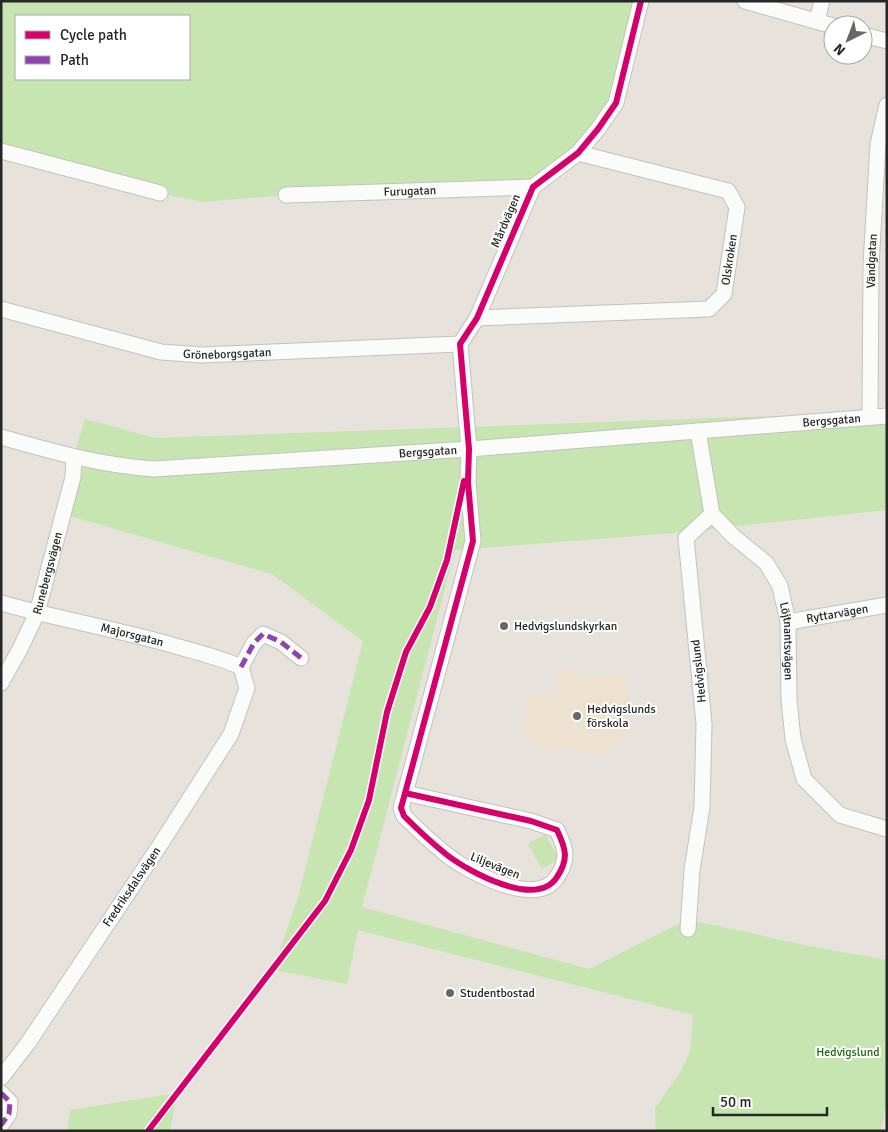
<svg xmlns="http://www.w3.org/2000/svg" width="888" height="1132" viewBox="0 0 888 1132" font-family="Signika,sans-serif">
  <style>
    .education { fill: #ece2cf }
    .green { fill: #c6e5b1; fill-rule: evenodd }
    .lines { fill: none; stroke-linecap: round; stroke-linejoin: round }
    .minor-casing { stroke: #c3c2c2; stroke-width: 17 }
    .minor { stroke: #fbfbfa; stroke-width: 15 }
    .quiet { stroke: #8e44ad; stroke-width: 5; stroke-dasharray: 10 5; stroke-linecap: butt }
    .cycleway-casing { stroke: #fff; stroke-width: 9 }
    .cycleway { stroke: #d6006c; stroke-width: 6 }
    .poi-dot { fill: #6a6866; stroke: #fff; stroke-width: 2 }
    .labels { text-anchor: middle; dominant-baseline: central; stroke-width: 4; stroke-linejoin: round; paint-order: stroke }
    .street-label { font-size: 12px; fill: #272727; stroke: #fff }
    .poi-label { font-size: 12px; fill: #272727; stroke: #fff; text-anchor: start }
    .park-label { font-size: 12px; fill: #246913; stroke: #fff }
  </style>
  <rect width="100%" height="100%" fill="#e7e2dc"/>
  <!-- education -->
  <path class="education" d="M559,668H570L579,677L625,673L629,733L605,755L532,745L522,733L530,693L554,698Z"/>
  <!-- green -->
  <path class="green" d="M1,1H641L616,103L598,129L533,187L286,195L202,202L160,193L1,149ZM16,16H189V79H16Z
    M887,412V510L674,533L455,550L362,907L589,969L676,925L700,922L809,946L887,960V1102L880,1131H656L655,1108L681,1071L690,1052L693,1015L358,930L347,984L273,970L299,894L363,641L272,574L63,514L55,516L85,419L156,438Z
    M545,834L559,859L542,869L528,844Z
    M177,1093L170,1131H67L70,1110Z"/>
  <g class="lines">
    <!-- minor casing -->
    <g class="minor-casing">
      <g id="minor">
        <path d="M745,1L833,26"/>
        <path d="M817,21L822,1"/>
        <path d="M863,35L887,41"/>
        <path d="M1,151L160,193"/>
        <path id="s1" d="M286,195L533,187"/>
        <path id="s2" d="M1,309L161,352L202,355L460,344"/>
        <path id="s3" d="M477,318L709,309L724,294L737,207L728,191L578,153"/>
        <path id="s4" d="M870,417L871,265L878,144L887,105"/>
        <path id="s5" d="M698,431L712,514L733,536L766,563L780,586L788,622L789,700L793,739L804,779L840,815L887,829"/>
        <path id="s6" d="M1,437C54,452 99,465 154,469L469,449L887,416"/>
        <path id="s7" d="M1,603C58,619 116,629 172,645C196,652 219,657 241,667L247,688L231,734L160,845L28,1043L1,1078"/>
        <path id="s8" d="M788,622L887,605"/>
        <path d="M241,667L254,643L263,634L281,642L301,658"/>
        <path id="s9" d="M1,683L20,649L37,613L73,477L74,457"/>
        <path d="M405,793L531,821L557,830C566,849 569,859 557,877C537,909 469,872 447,855C432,843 417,829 404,816L401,808L473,541L468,482L469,449L460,344L477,318L533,187L578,153L598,129L616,103L641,1"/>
        <path d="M688,929L692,870L702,807L704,724L686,538L712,514"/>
        <path d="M1,1093L10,1102L9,1114L1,1125"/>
      </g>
    </g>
    <!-- minor -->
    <use href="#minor" class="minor"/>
    <!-- quiet -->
    <path class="quiet" d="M241,667L254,643L263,634L281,642L301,658
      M1,1093L10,1102L9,1114L1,1125"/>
    <!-- cycleway casing -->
    <g class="cycleway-casing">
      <path id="cycleway" d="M405,793L531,821L557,830C566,849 569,859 557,877C537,909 469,872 447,855C432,843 417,829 404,816L401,808L473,541L468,482L469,449L460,344L477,318L533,187L578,153L598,129L616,103L641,1
        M148,1131L325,901L351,850L369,800L387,712L406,652L430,607L447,560L464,481"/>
    </g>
    <!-- cycleway -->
    <use href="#cycleway" class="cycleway"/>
  </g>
  <!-- markers -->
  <g class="poi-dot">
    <circle cx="504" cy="626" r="5"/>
    <circle cx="577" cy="716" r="5"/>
    <circle cx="450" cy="993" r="5"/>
  </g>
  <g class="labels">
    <!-- street labels -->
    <g class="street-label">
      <text stroke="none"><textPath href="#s1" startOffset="124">Furugatan</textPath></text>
      <text transform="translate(506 221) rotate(-67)">Mårdvägen</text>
      <text stroke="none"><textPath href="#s4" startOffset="156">Vändgatan</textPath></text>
      <text stroke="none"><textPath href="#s3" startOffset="288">Olskroken</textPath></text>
      <text stroke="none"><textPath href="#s2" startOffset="232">Gröneborgsgatan</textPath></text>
      <text stroke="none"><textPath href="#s6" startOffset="836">Bergsgatan</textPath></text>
      <text stroke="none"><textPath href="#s6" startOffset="431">Bergsgatan</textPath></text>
      <text stroke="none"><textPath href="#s9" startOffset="120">Runebergsvägen</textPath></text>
      <text stroke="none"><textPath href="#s8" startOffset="50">Ryttarvägen</textPath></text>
      <text stroke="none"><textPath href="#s7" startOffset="135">Majorsgatan</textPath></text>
      <text stroke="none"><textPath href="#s5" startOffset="240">Löjtnantsvägen</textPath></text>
      <text transform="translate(699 671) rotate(-96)">Hedvigslund</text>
      <text transform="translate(495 866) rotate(22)">Liljevägen</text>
      <text transform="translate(132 887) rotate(-56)">Fredriksdalsvägen</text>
    </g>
    <!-- poi labels -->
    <g class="poi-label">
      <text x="514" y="626">Hedvigslundskyrkan</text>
      <text x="587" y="709">Hedvigslunds<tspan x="587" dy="14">förskola</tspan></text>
      <text x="460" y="993">Studentbostad</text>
    </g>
    <!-- park labels -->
    <g class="park-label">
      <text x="848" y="1052">Hedvigslund</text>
    </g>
  </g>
  <!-- border -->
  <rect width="888" height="1132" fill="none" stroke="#272727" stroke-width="5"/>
  <!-- legend -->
  <rect x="15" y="15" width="175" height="65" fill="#ffffff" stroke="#a9a9a9"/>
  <rect x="25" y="31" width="25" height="8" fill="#d6006c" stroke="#a9a9a9"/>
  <text x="60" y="40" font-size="15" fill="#272727">Cycle path</text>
  <rect x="25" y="56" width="25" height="8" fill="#8e44ad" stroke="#a9a9a9"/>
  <text x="60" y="65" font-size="15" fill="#272727">Path</text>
  <!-- north arrow -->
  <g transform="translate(848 40) rotate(222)"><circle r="24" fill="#ffffff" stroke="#a9a9a9"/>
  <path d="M0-4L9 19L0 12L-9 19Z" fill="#6a6866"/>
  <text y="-8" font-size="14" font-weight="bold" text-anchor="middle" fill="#272727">N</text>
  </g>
  <!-- scale -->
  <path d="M713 1107v8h114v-8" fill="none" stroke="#272727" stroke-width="2.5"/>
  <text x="720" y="1107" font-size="15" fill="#272727" stroke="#ffffff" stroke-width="4" paint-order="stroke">50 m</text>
</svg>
